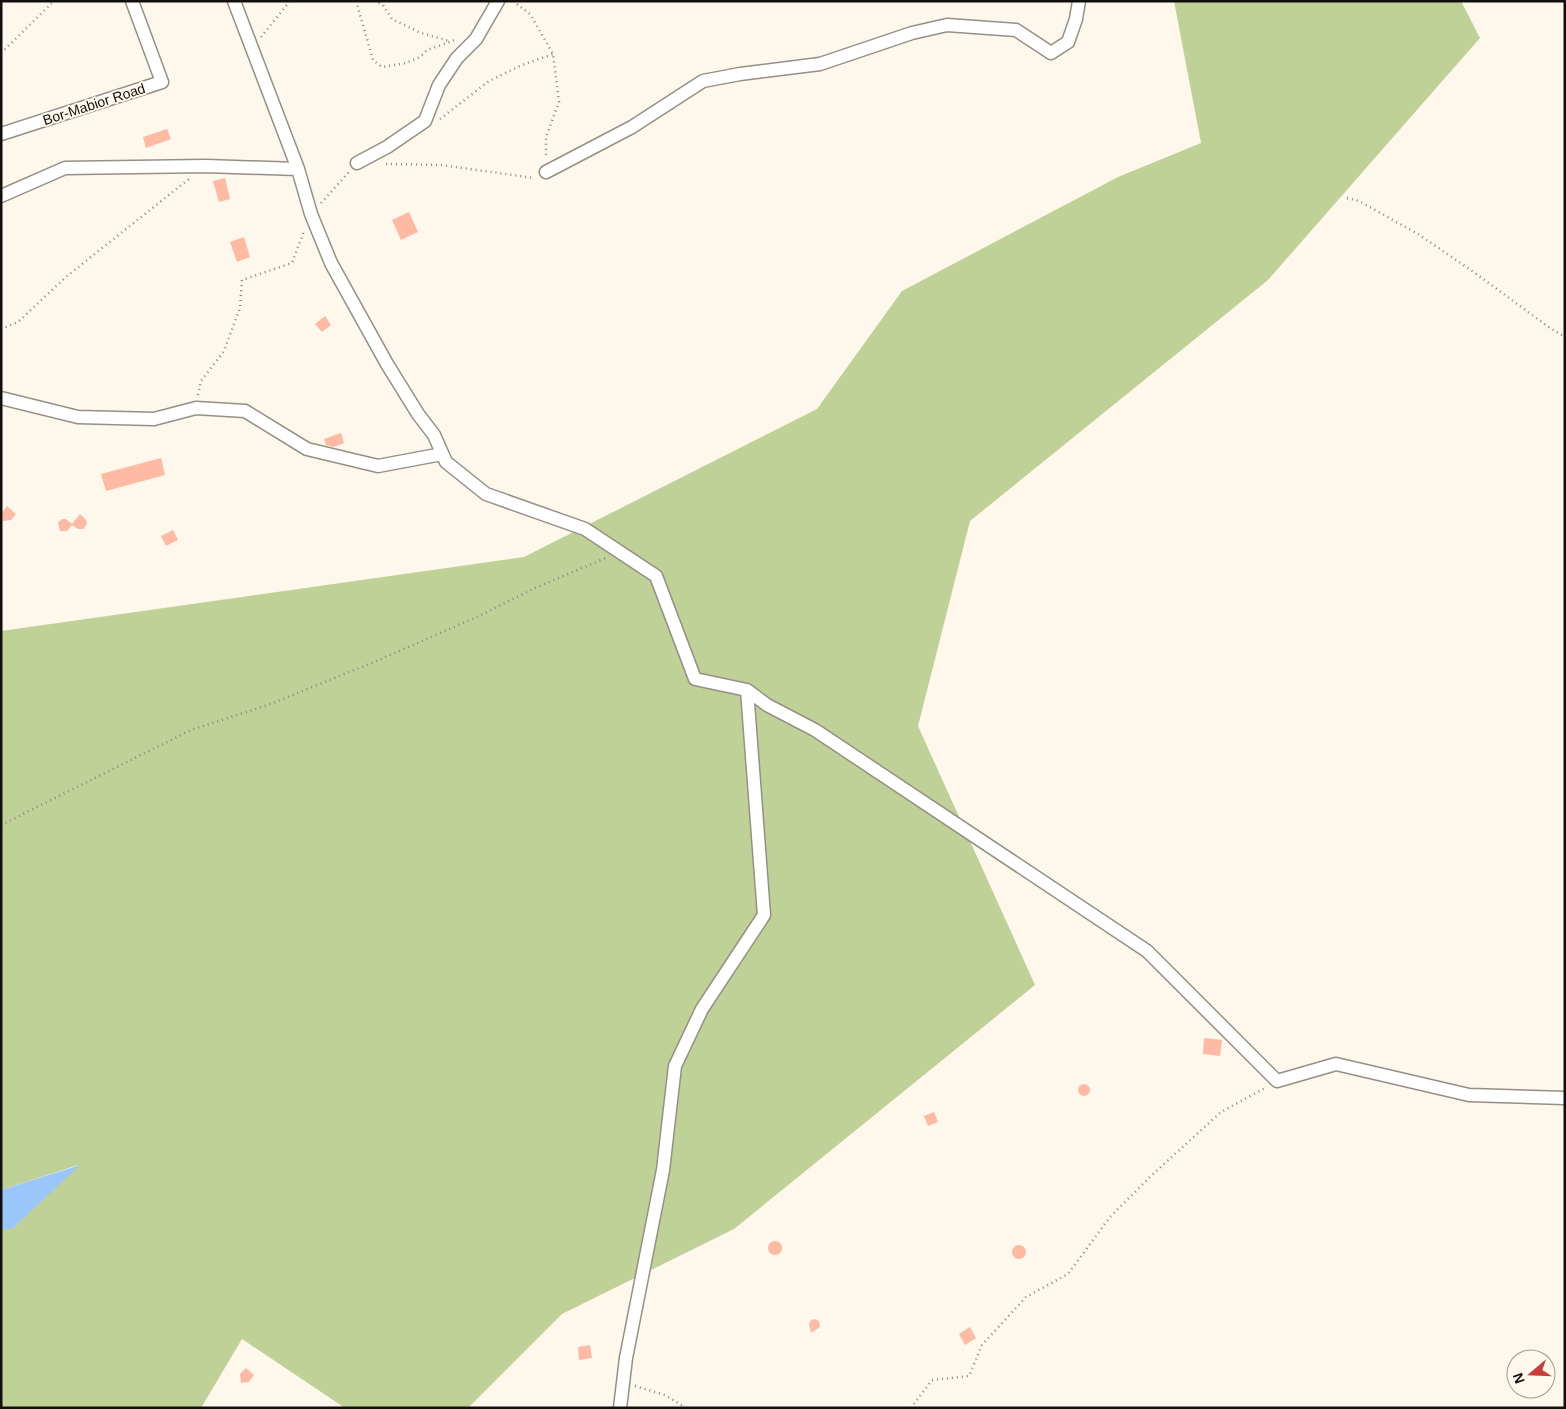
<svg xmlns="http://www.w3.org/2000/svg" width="1566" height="1409" viewBox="0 0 1566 1409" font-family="Arial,sans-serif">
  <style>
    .green { fill: #c0d198 }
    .water { fill: #9bc6f9 }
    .building { fill: #ffbaa4 }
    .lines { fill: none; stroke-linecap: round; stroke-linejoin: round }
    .street-casing { stroke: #959085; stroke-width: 15 }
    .path { stroke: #8b867f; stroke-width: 2.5; stroke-dasharray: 1 4; stroke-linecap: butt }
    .street { stroke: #fff; stroke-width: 12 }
    .labels { text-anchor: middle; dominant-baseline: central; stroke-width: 4; stroke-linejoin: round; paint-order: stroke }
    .street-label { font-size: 14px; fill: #12100c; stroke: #fdf7ec }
  </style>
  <rect width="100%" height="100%" fill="#fdf7ec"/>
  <!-- green -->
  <path class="green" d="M1174,1H1461L1480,38L1268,280L970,521L918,726L1035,985L734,1229L562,1314L468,1408H345L242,1339L201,1408H1V1229H12L78,1165L1,1190V631L524,557L817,409L902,291L1118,177L1201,143Z"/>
  <!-- water -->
  <path class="water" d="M80,1165L12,1229H1V1190Z"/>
  <!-- building -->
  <path class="building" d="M167,129L171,139L146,148L143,137Z
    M225,178L230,199L219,202L213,181Z
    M409,212L418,232L401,240L392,220Z
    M244,237L250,257L237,262L230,242Z
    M325,316L331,325L322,332L315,324Z
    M341,433L344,443L334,447L326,445L324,439Z
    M161,458L165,475L106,491L101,474Z
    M7,506L16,514L11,520L3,521L2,513Z
    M80,514L86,520L87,524L83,529H78L72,525L67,531H60L58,523L62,519H66L72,524Z
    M173,530L178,540L166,546L161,536Z
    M1204,1038L1222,1040L1220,1056L1203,1054Z
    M1078 1090a6 6 0 1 1 12 0a6 6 0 1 1-12 0Z
    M934,1112L938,1122L928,1126L924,1116Z
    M768 1248a7 7 0 1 1 14 0a7 7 0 1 1-14 0Z
    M1012 1252a7 7 0 1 1 14 0a7 7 0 1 1-14 0Z
    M814,1319L819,1321L820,1327L811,1333L809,1324L811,1320Z
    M970,1327L976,1338L965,1345L959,1334Z
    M590,1345L592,1358L579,1360L578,1347Z
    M246,1368L254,1375L249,1382L241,1383L240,1374Z"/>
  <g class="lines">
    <!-- street casing -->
    <g class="street-casing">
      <path id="street" d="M234,1L298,169L311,214L331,263L387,364L418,414L434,435L446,462L486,494L585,529L656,576L695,679L747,690L767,705L815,730L1147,951L1277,1081L1336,1064L1469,1095L1565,1098
        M1,134L162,82L132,1
        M357,163L387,147L425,121L439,85L457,58L476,39L498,1
        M546,172L632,127L703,81L740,74L820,64L912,33L947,25L1016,30L1051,53L1068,42L1076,19L1079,1
        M1,196L65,168L206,166L298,169
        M1,398L78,417L154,419L196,408L245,411L307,449L378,466L442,454
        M620,1408L626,1358L663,1170L675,1066L702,1009L764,915L747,690"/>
    </g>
    <!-- path -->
    <path class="path" d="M356,1L373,60L382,67L406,63L420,57L427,50L455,40
      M374,1L383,5L392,19L421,33L449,41
      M513,1L530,14L553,54L559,102L546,137V158
      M261,37L290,1
      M1,53L54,1
      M440,119L489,81L522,65L553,54
      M386,164L441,165L534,178
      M1347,198L1359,201L1418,234L1475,273L1550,328L1565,337
      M321,203L349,172
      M1,329L18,322L67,276L189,179
      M198,395L201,381L224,351L240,308L242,280L292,263L304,231
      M1,825L191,730L268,705L374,662L479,616L535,588L606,558
      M635,1386L665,1395L686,1408
      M911,1408L932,1380L969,1376L982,1345L1026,1297L1068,1274L1110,1217L1152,1175L1221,1112L1265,1088"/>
    <!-- street -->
    <use href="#street" class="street"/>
  </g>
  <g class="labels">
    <!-- street labels -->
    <g class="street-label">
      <text transform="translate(94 104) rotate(-18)">Bor-Mabior Road</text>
    </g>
  </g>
  <!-- border -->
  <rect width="1566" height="1409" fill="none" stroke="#12100c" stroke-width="5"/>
  <!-- north arrow -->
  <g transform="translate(1531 1374) rotate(251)"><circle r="24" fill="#fdf7ec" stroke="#9f9b92"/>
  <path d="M0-4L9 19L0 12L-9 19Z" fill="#cb3c39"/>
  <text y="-8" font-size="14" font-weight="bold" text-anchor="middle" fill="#12100c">N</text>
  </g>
</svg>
